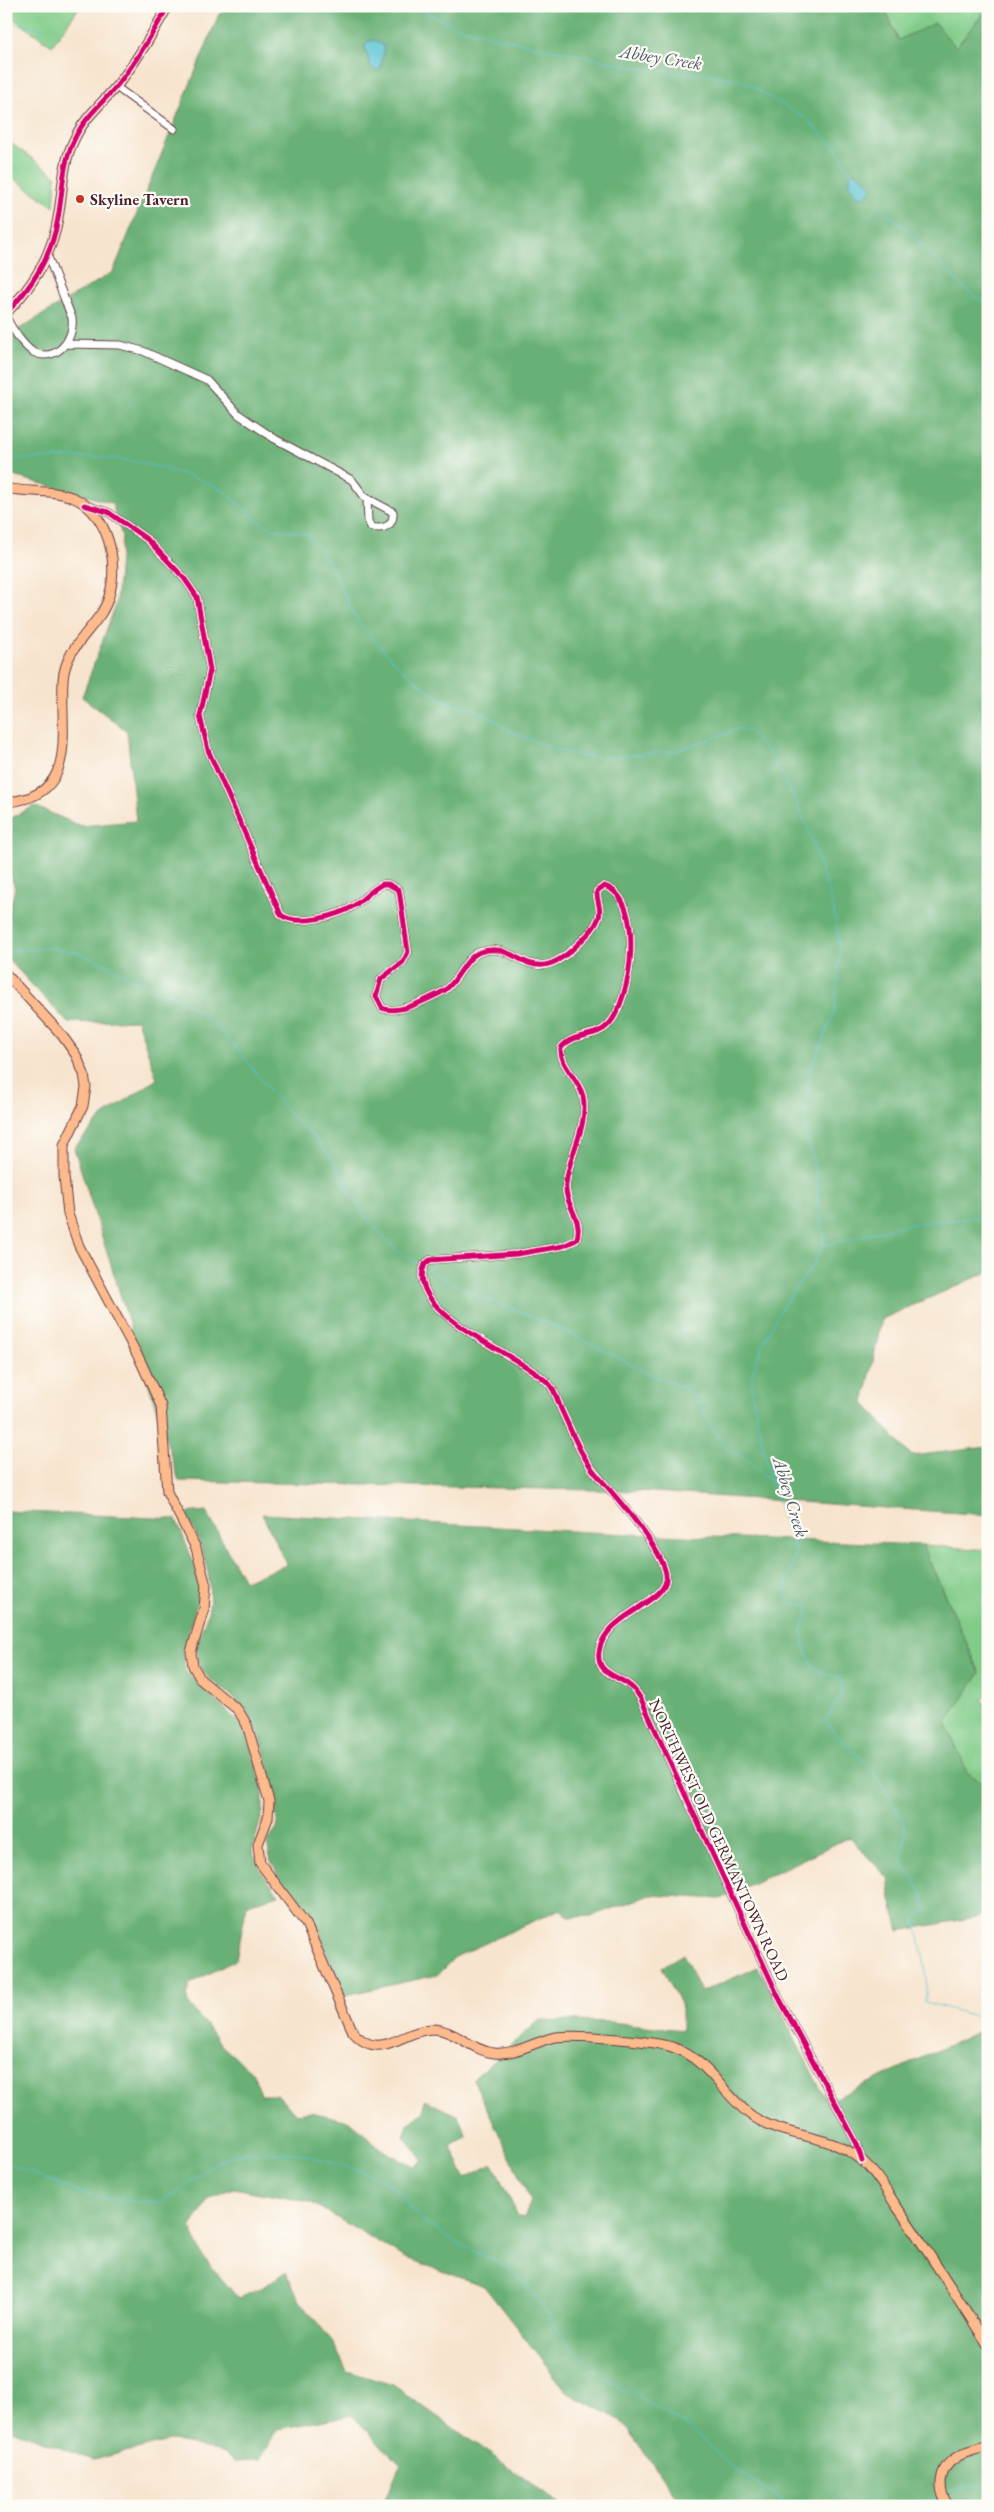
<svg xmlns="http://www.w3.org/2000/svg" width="994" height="2512" viewBox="0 0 994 2512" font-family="'EB Garamond',serif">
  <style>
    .green { fill: #81cc89; stroke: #66765a }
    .forest { fill: #68b075; stroke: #596850 }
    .water { fill: #57c2d2; stroke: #50707e }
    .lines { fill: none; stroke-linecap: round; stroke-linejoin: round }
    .stream { stroke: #57c2d2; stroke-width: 1 }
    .minor-casing { stroke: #643d43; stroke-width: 9 }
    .major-casing { stroke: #643d43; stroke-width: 11 }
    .minor { stroke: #fff; stroke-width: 7 }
    .major { stroke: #fcba8d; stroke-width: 9 }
    .cycleway-casing { stroke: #fdfcf7; stroke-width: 8 }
    .cycleway { stroke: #d6006c; stroke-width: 5 }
    .poi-dot { fill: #c8321e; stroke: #fdfcf7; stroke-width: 2 }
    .labels { text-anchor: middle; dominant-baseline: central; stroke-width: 4.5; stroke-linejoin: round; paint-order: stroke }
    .poi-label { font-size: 16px; font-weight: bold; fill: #4a1f2b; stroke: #fdfcf7; text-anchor: start }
    .street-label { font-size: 16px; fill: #4a1f2b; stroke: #fdfcf7 }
    .water-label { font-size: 18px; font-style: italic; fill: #4f5865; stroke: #fdfcf7 }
  </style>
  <rect width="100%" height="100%" fill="#fdfcf7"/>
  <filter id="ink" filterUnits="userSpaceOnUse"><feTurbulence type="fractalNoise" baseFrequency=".02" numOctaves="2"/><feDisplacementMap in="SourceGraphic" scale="10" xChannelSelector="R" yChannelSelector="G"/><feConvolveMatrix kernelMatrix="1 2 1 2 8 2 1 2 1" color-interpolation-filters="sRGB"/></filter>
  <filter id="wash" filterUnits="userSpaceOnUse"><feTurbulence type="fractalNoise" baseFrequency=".0096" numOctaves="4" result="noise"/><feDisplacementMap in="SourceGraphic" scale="20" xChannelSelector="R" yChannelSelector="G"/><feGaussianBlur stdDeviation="1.12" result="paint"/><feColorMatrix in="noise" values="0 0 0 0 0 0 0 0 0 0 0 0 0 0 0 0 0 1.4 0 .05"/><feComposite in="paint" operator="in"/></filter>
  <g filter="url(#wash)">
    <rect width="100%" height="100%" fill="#f7e4ce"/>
    <!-- green -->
    <path class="green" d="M6,6H80L52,46L13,18L6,31Z
      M884,6H988V8L956,47L898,40Z
      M8,141L56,176L54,207L6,173Z
      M922,1545L988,1550V1696L982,1699L988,1712V1789L968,1775L946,1723L980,1673Z"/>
    <!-- forest -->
    <path class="forest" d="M235,6H884L898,40L935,23L956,47L988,8V1272L882,1319L864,1403L911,1456L988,1447V1515L639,1491L179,1481L74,1148L103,1116L157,1079L137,1020L68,1023L6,957V925L15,888L6,863V821L34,806L81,826L136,821L127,731L82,697L116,604L122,536L112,503L6,474V337L113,272L219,14Z
      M6,1511L176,1519L195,1566L201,1590L183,1651L185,1671L245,1728L263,1789V1811L252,1851L261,1871L279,1895L247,1904L236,1960L189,1984L187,1994L189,2004L222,2046L253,2073L261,2095H278L296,2114L311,2112L349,2121L384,2151L414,2167L423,2160L404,2137L408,2124L424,2112L425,2100L458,2116L467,2137L450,2145L465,2178L493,2164L518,2216L524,2218L531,2201L473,2079L540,2020L610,2022L682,2030V2008L662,1967L683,1954L701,1992L758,1967L827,2102L988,2027V2506H674L680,2502L622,2421L568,2393L484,2286L404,2257L310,2202L233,2188L209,2199L190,2228L204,2258L238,2298L258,2290L286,2272L300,2301L332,2341L347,2371L393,2385L563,2506H382L400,2465L352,2415L277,2429L260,2460L233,2461L225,2453L172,2440L94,2460L6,2428Z
      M206,1511L244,1581L287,1565L262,1514L606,1533L922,1545L980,1673L946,1723L967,1772L988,1787V1915L899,1931L891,1899L888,1878L849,1837L720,1899L650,1895L591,1916L570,1917L560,1909L455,1957L437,1975L341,1996L321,1936L281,1881L271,1861L267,1844L278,1826C272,1795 269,1746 251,1720C245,1711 237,1700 229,1694C217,1684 203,1677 198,1662C191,1643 207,1624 209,1607C213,1573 201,1542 185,1513Z"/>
    <!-- water -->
    <path class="water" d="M374,40L384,46C385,54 380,60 381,68L376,71L370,65L365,46L367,42Z
      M854,172L859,174L873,188L864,197L857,196L850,185V174Z"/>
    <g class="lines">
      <!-- stream -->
      <path class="stream" d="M412,6L455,26L503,39L639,68L726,77L745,82L805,118L836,148L851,174
        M6,22L46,29
        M879,206L907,230L964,288L988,305
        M14,459C54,460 93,453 132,461C153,465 207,479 223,491C238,502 250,517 268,526C280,532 295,530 308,535L329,561L355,617L367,632L402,670L440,699L484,713L510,731L551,748L580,756L614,757L674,751L739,729L749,731L768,752L798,805L812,840L833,907L840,950L835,1011L811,1069L805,1105V1125L816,1173L818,1205L824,1236L823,1246L814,1263L781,1309L763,1344L752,1374V1394L771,1483L795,1550C795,1569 776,1589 792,1604L806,1605L809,1609L802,1630L804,1646L812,1665L821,1673L838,1676L843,1685L840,1698L825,1721L831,1729L872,1769L904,1822L905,1835L901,1860L904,1867L914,1877L927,1909L915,1917C919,1948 931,1969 925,2002L975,2016L988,2024
        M6,951L51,948L76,952L108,965L155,992L171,995L187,1003L213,1023L234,1045L285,1109L313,1136L335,1163L351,1195L368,1220L395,1249L422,1266
        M824,1245L906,1225L988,1216
        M428,1269L462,1289L560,1328L654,1376L682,1387L696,1400L720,1439L729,1450L748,1460L771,1482
        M6,2162L78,2192L109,2199L153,2203L167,2199L213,2164L232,2155L245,2153H298L364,2172L390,2184L401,2194L409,2206L423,2221L453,2241L508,2267L532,2292L573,2350L595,2371L620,2388L635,2394L689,2428L733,2468L777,2496L785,2506
        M947,2493L971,2485L988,2486
        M912,2506L938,2497"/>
    </g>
  </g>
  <g filter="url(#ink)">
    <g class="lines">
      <!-- minor casing -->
      <g class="minor-casing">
        <path id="minor" d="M116,87L174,129
          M6,317C11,327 23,346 33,352C55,363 75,341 72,318L48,257
          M66,344L120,345L143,351L207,380L238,414L275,439L352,480L367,500L368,521L371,527C384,530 394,526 393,512L365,497
          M85,505L108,512L148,540L184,578L197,597L210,670L200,716L208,750L281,915C297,927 339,916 355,905C365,898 372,889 383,884H388L399,890L408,952L403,962L381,979L376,996L382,1008C399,1015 428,999 444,991C458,982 464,958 480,952C518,938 528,992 575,947C584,938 595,929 599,917C602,908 596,900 597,891L604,886C646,898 632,1001 608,1025C595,1039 573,1032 561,1048C559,1065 579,1079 583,1096C589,1127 568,1155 566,1185C564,1205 585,1221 576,1240L563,1246L517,1254L430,1260L425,1264C402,1314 525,1356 550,1385C555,1391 558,1401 561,1409C572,1432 580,1455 597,1475C613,1494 670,1556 666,1580C663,1604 603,1616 599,1652C596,1673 616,1675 629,1685C635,1689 638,1694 641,1699L778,1996L857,2144L862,2161
          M6,2504L7,2506"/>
      </g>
      <!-- major casing -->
      <g class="major-casing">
        <path id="major" d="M6,313C33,286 52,256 58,218C63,192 62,164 74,140C84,117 104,102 119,83C138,59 153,33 168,6
          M6,488C28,493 53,489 74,498C113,515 123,578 102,612C87,635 65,651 63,680C60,732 80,797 6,802
          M6,974L61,1034L76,1055L84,1074L86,1087L83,1106L64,1145V1177L68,1214L79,1246L140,1360L161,1406L167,1492L196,1548L206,1586L204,1609L191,1652L193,1666L201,1680L238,1710L247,1725L269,1801L268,1818L258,1844L260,1863L306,1924L353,2032C380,2063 402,2030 432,2029C455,2029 472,2051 494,2053C514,2055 533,2043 551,2038C569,2033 654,2041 672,2047C708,2059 723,2095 752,2116C783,2137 824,2134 855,2155C873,2167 885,2189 897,2207C929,2252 958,2299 988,2345
          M949,2506C936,2490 939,2467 957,2457C966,2451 978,2450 988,2446"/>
      </g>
      <!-- minor -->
      <use href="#minor" class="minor"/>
      <!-- major -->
      <use href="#major" class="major"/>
      <!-- cycleway casing -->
      <g class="cycleway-casing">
        <path id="cycleway" d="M6,313C33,286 52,256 58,218C63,192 62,164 74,140C84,117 104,102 119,83C138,59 153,33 168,6
          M84,505L108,512L148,540L184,578L197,597L210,670L200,716L208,750L281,915C297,927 339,916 355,905C365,898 372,889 383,884H388L399,890L408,952L403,962L381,979L376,996L382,1008C399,1015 428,999 444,991C458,982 464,958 480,952C518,938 528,992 575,947C584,938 595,929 599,917C602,908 596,900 597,891L604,886C646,898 632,1001 608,1025C595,1039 573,1032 561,1048C559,1065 579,1079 583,1096C589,1127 568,1155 566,1185C564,1205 585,1221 576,1240L563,1246L517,1254L430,1260L425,1264C402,1314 525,1356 550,1385C555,1391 558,1401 561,1409C572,1432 580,1455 597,1475C613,1494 670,1556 666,1580C663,1604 603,1616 599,1652C596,1673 616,1675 629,1685C635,1689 638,1694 641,1699L778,1996L857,2144L862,2161"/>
      </g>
      <!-- cycleway -->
      <use href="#cycleway" class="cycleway"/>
    </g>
  </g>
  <!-- markers -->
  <circle class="poi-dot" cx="80" cy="199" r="5"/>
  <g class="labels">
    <!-- poi labels -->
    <g class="poi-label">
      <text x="90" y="199">Skyline Tavern</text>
    </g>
    <!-- street labels -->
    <g class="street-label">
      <text transform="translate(719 1840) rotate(65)">NORTHWEST OLD GERMANTOWN ROAD</text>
    </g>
    <!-- water labels -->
    <g class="water-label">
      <text transform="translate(661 57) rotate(9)">Abbey Creek</text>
      <text transform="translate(791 1497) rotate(73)">Abbey Creek</text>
    </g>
  </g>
  <!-- margin -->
  <rect width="994" height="2512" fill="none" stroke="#fdfcf7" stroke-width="25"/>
</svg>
